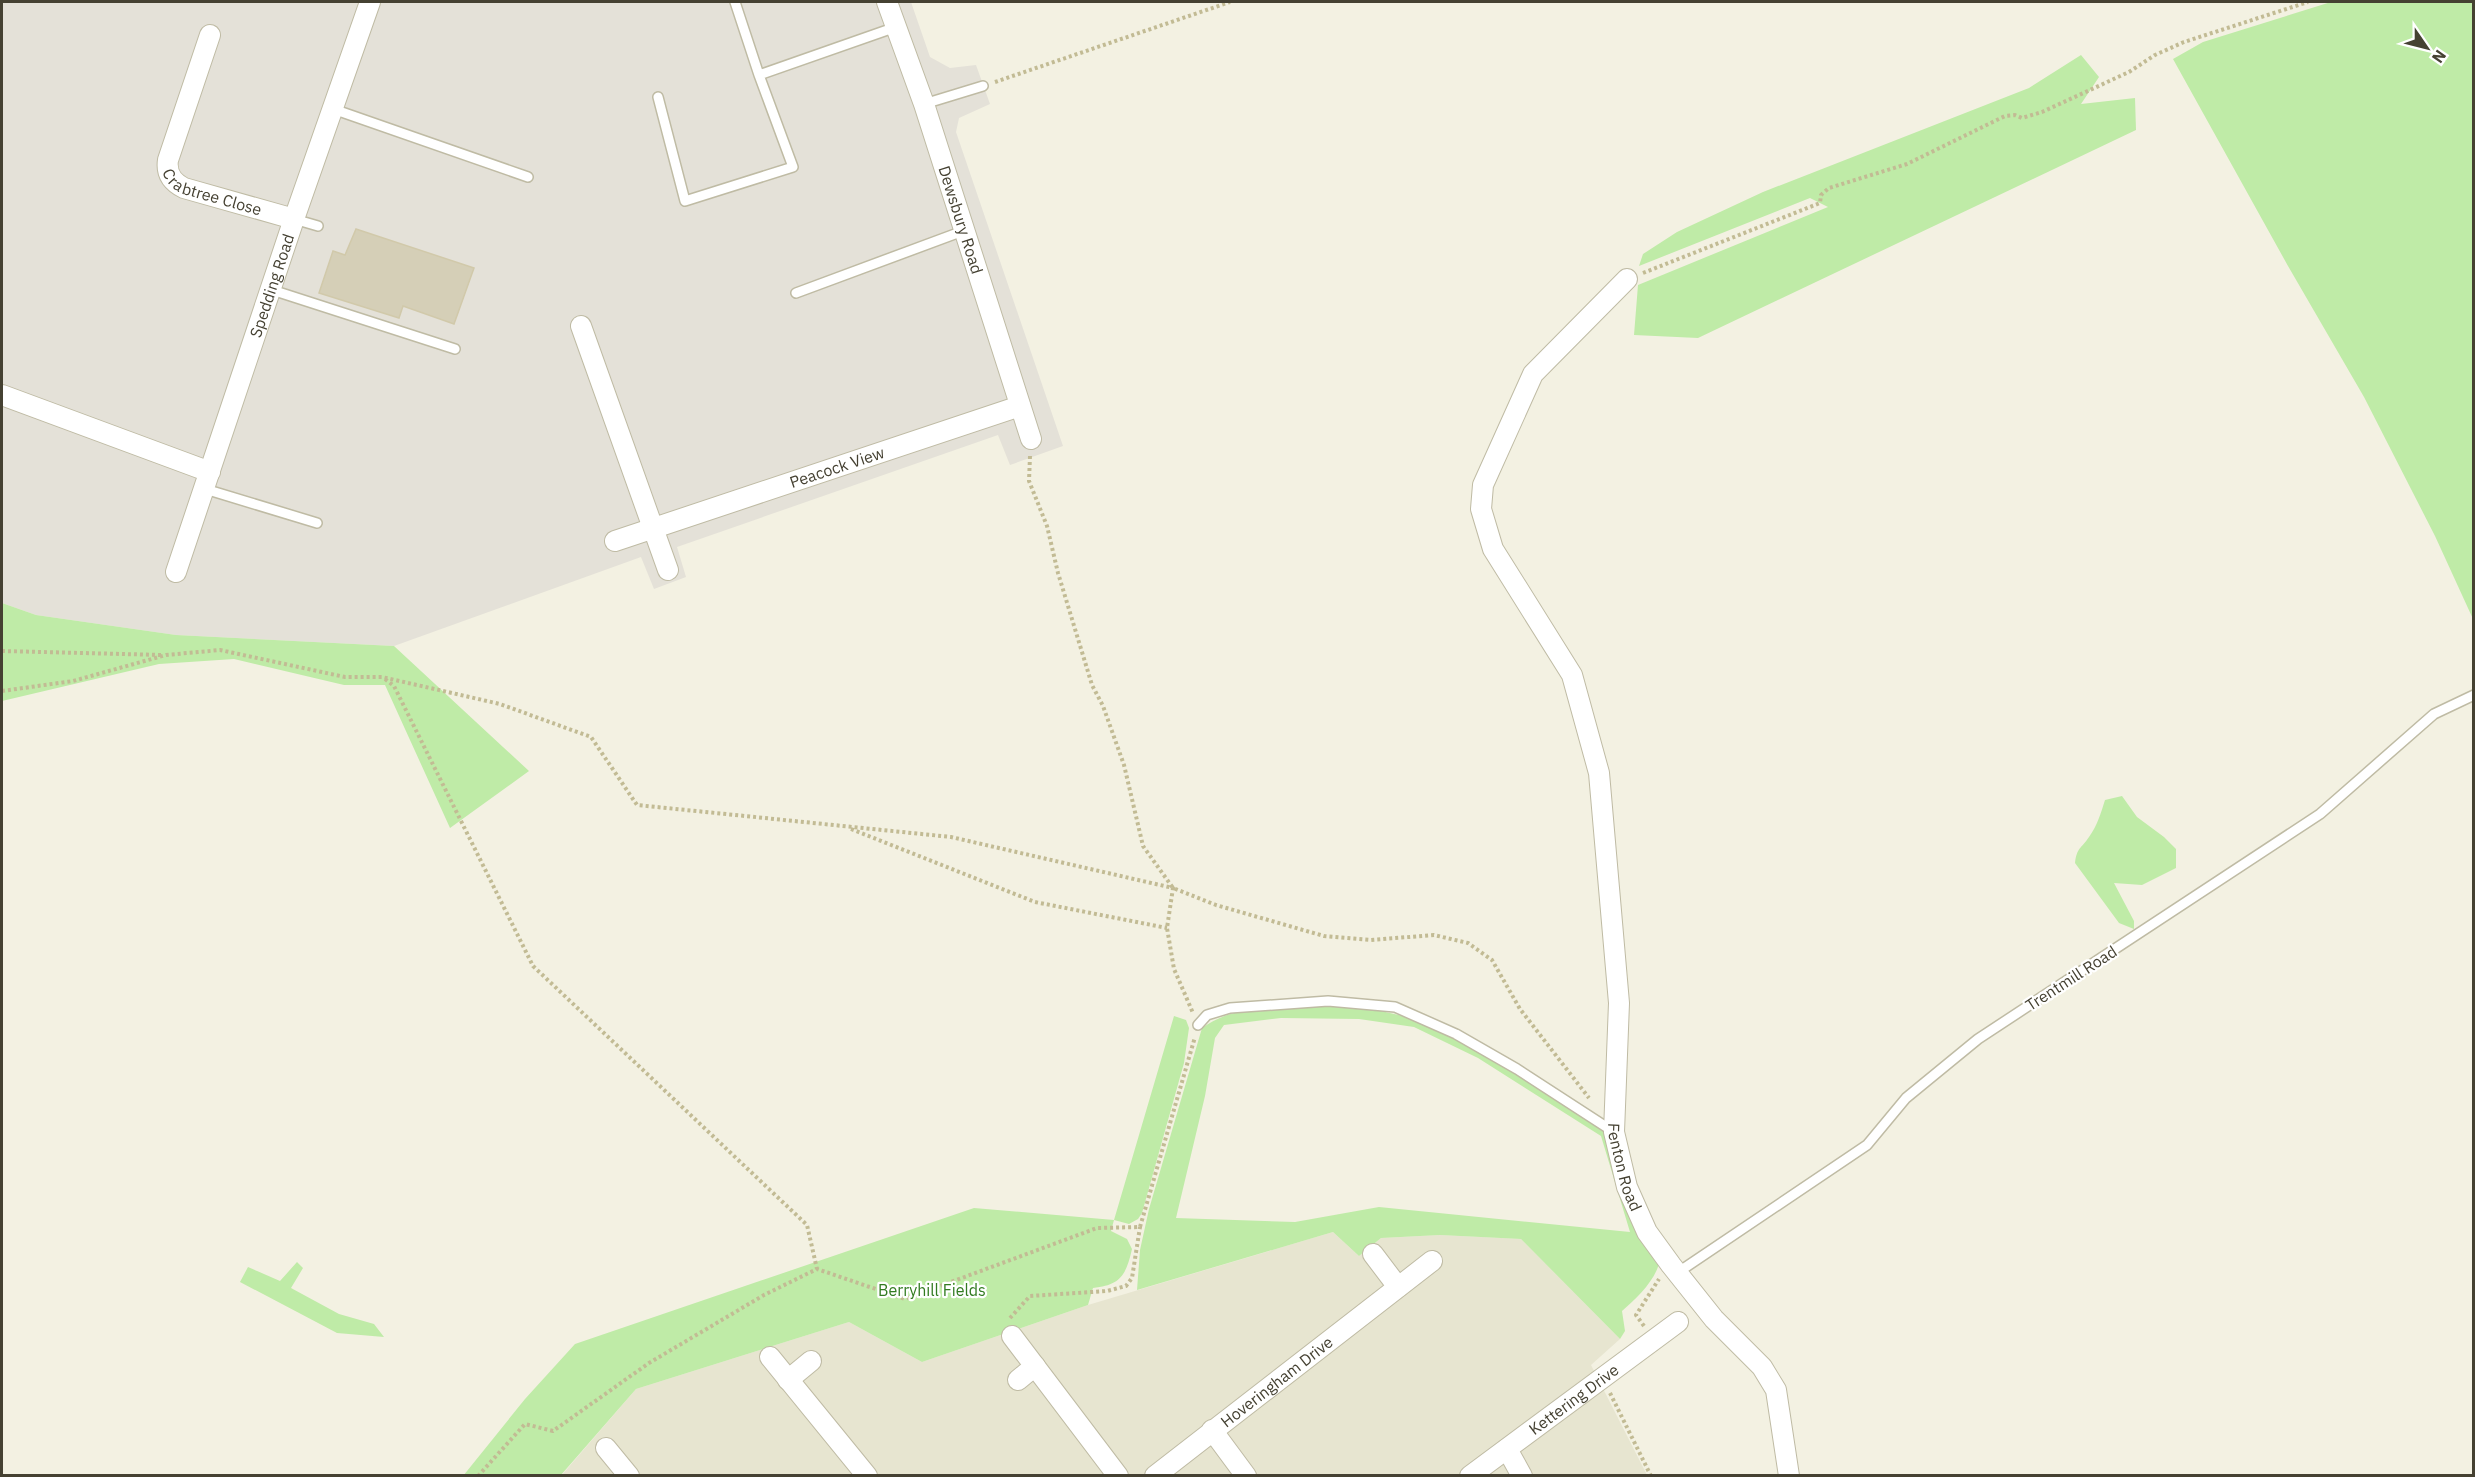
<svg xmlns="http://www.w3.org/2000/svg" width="2475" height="1477" viewBox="0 0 2475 1477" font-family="'IBM Plex Sans',sans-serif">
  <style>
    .residential { fill: #e7e5d0 }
    .industrial { fill: #e4e1d8 }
    .green { fill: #bfeba7; fill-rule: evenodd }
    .building { fill: #d5cfb7; stroke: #d1c9aa; stroke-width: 1.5 }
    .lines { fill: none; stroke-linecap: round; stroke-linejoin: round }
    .service-casing { stroke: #bfbba4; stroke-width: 12 }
    .minor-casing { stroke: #bfbba4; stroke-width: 22 }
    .path { stroke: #c2bb94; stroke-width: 4; stroke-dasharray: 3 3; stroke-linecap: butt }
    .service { stroke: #fff; stroke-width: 9 }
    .minor { stroke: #fff; stroke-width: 20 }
    .labels { text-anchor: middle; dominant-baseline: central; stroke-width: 4.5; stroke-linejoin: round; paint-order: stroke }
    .street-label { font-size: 16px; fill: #454132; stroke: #fff }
    .park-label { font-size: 16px; fill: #327b21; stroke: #fff }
  </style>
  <rect width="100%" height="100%" fill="#f3f1e2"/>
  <!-- residential -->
  <path class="residential" d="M1333,1232L1359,1256L1381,1238L1440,1235L1521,1239L1620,1339L1591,1365L1647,1475L561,1476L636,1389L849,1322L922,1362L1088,1305Z"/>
  <!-- industrial -->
  <path class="industrial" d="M2,2H911L930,57L950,68L976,65L990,104L959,118L956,132L1063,446L1010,465L998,435L677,547L686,577L654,589L641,557L394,646L176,635L36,615L2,603Z"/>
  <!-- green -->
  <path class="green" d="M2331,2H2473V619L2435,536L2364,397L2288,266L2173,59L2203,42Z
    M2081,55L2099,77L2081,104L2135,98L2136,130L1698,338L1634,335L1638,285L1828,207L1810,198L1639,266L1643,254L1677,232L1763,192L2029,88Z
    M2,603L36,615L176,635L394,646L529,771L450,828L385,685H344L234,659L159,664L2,701Z
    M2122,796L2137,817L2164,837L2176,849V868L2142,885L2114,883L2134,921V929L2119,923L2075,863C2077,847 2081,849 2089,837C2097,826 2101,813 2105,800Z
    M1330,1006L1381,1011L1416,1019L1489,1056L1603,1128L1608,1133L1660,1260C1656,1280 1637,1298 1622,1311L1625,1331L1620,1339L1521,1239L1440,1235L1381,1238L1359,1256L1333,1232L1137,1290L1140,1250L1149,1209L1202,1028C1238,1002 1287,1007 1330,1006ZM1281,1018L1359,1019L1414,1027L1478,1058L1601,1136L1630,1232L1379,1207L1295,1222L1176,1218L1205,1096L1215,1038L1224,1025Z
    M1174,1016L1186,1020L1189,1028L1184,1063L1142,1213L1138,1219L1129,1224L1114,1220L1111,1231L1127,1239L1132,1249C1126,1275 1121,1285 1093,1288L1088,1305L922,1362L849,1322L636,1389L561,1475L463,1476L525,1399L575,1344L974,1208L1114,1220Z
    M297,1262L303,1268L291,1288L339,1314L374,1324L384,1337L337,1333L240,1282L248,1267L280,1281Z"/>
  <!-- building -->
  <path class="building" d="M356,229L474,268L454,324L403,306L399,318L319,293L333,251L345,255Z"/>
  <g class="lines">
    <!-- service casing -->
    <g class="service-casing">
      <path id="service" d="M735,2L759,75
        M658,97L685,201L793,167L759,75L896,27
        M924,104L983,86
        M333,109L528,177
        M294,219L318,226
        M272,290L455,349
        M796,293L963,231
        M205,489L317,523
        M1198,1025L1207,1015L1230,1008L1328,1001L1395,1007L1456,1034L1517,1069L1614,1132
        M1677,1273L1867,1145L1906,1098L1978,1039L2320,814L2434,714L2474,695"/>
    </g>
    <!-- minor casing -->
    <g class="minor-casing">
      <g id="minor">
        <path id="s1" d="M887,2L924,104L1031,439"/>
        <path id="s2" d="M210,35L168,160C166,173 172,182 184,188L294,219"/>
        <path id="s3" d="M1627,279L1533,374L1483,485L1481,509L1493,549L1572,675L1599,773L1619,1003L1614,1132L1627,1187L1647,1232L1671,1265L1714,1319L1762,1367L1776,1390L1789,1476"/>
        <path d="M581,326L668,570"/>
        <path d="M2,395L210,472"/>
        <path id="s4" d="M615,541L1020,406"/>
        <path id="s5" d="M176,572L294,219L370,2"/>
        <path d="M1373,1254L1398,1287"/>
        <path d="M1012,1336L1118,1476"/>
        <path d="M770,1357L867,1476"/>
        <path d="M788,1380L811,1361"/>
        <path d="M1018,1380L1035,1366"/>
        <path d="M1212,1430L1246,1476"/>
        <path d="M606,1448L629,1476"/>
        <path d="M1507,1449L1522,1476"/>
        <path id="s6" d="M1155,1476L1432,1261"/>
        <path id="s7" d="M1470,1476L1678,1322"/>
      </g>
    </g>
    <!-- path -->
    <path class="path" d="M995,82L1230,2
      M1643,273L1820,203L1821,195L1829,188L1907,164L2005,116L2015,115L2022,118L2042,112L2129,72L2155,55L2184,42L2308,2
      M1030,456L1029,481L1047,526L1058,573L1092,685L1103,706L1124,765L1143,846L1173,888L1216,905L1324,936L1371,940L1434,935L1468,943L1492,960L1520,1009L1589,1098
      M2,651L162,655
      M385,679L394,686L533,966L807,1225L817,1269
      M2,691L73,681L166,655L220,650L345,677H382L500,704L591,737L637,805L951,837L1173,888L1167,928L1174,969L1193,1013
      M851,829L1035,902L1167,928
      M1010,1318L1030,1296L1107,1291L1126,1286L1132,1278L1140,1227
      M1644,1326L1636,1315L1659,1279
      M1610,1393L1651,1476
      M478,1476L525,1424L553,1431L649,1363L764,1295L817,1269L905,1299L1097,1228L1140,1227L1195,1037"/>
    <!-- service -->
    <use href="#service" class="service"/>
    <!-- minor -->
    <use href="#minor" class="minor"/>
  </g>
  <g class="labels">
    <!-- street labels -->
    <g class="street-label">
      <text stroke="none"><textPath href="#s2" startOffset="194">Crabtree Close</textPath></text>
      <text stroke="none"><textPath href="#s1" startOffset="230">Dewsbury Road</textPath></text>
      <text stroke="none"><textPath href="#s5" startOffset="302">Spedding Road</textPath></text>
      <text stroke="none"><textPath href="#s4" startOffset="234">Peacock View</textPath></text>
      <text transform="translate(2071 978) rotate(-33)">Trentmill Road</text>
      <text stroke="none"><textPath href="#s3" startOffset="968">Fenton Road</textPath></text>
      <text stroke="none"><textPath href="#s6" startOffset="154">Hoveringham Drive</textPath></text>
      <text stroke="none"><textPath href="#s7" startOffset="129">Kettering Drive</textPath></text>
    </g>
    <!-- park labels -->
    <g class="park-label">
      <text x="932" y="1290">Berryhill Fields</text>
    </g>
  </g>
  <!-- border -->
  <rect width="2475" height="1477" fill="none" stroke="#454132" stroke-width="6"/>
  <!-- north arrow -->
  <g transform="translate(2427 48) rotate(125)" stroke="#ffffff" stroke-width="4.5" paint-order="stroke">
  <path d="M0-4.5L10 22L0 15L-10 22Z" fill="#454132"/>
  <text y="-9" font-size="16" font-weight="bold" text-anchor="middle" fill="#454132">N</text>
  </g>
</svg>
